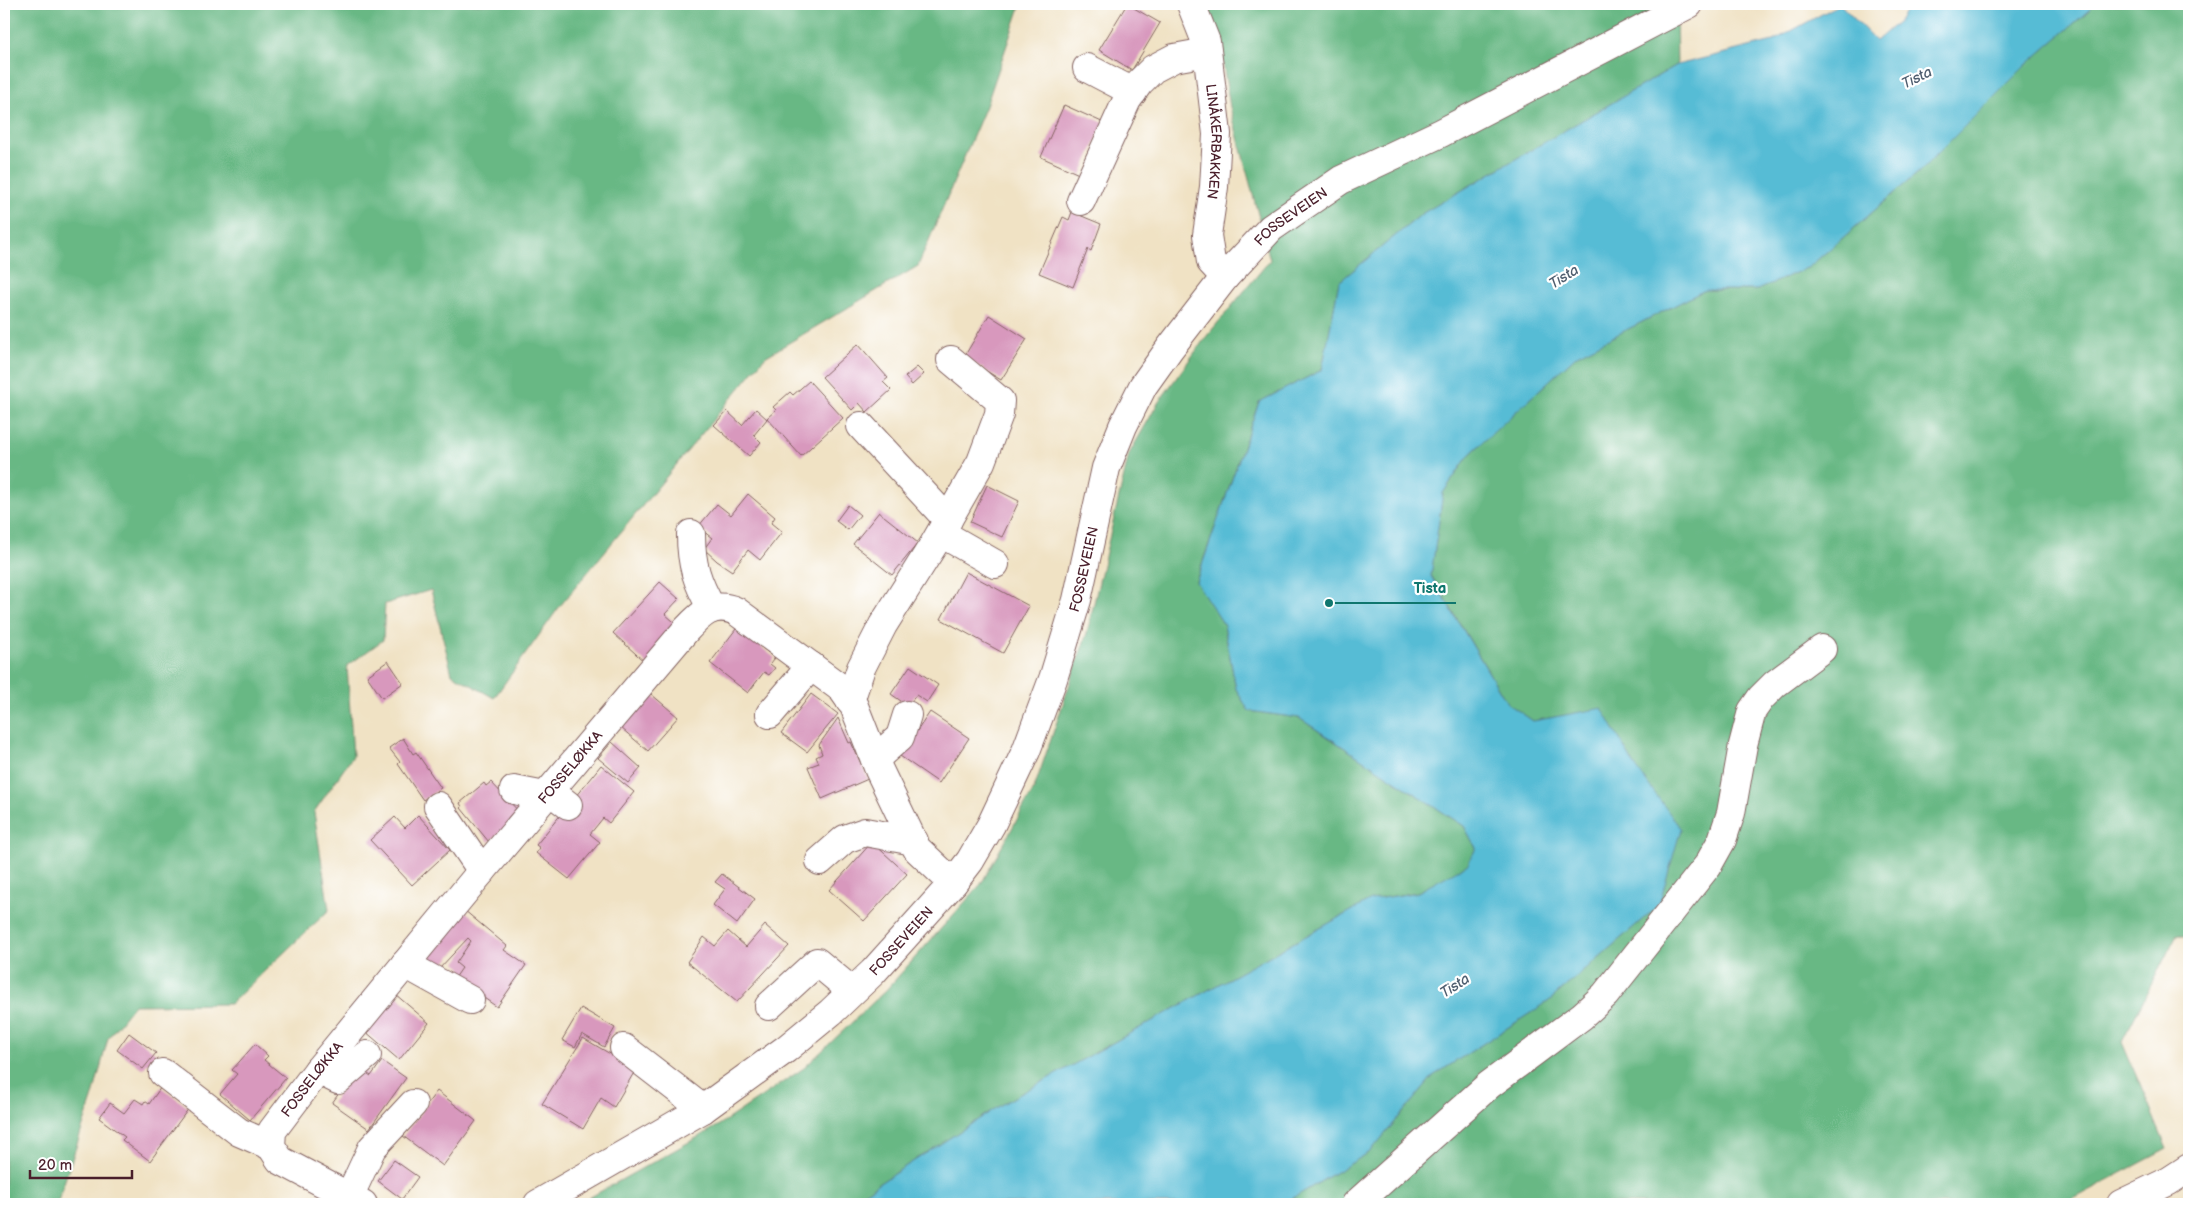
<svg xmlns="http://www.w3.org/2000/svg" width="2193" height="1208" viewBox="0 0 2193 1208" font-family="'Balsamiq Sans',sans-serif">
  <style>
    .forest { fill: #68b884; stroke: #596c58 }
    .water { fill: #56bcd5; stroke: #506e80 }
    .building { fill: #d898bd }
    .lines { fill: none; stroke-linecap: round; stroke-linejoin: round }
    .minor-casing { stroke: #846361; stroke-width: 30 }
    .major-casing { stroke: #846361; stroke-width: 30 }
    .minor { stroke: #fff; stroke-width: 28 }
    .major { stroke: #fff; stroke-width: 28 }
    .labels { text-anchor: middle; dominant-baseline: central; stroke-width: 4.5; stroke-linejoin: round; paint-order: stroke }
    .street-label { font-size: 14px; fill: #4a1f2b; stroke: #fff }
    .water-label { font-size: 15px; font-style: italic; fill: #4f5e6f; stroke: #fff }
    .leader { fill: none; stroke: #0f766e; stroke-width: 2 }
    .callout-dot { fill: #0f766e; stroke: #fff; stroke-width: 2 }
    .callout-label { font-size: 15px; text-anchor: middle; font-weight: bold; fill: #0f766e; stroke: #fff; stroke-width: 4.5; stroke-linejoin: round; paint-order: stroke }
  </style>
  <rect width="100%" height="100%" fill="#fff"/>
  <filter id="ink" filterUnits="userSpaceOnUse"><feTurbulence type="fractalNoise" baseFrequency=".02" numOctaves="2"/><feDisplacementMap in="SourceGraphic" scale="10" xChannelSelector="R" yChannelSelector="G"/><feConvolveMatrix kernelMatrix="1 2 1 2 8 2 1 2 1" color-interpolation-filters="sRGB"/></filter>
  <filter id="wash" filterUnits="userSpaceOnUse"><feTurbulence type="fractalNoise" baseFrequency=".0096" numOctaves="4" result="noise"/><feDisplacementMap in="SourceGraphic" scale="20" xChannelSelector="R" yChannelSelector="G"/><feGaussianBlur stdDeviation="1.12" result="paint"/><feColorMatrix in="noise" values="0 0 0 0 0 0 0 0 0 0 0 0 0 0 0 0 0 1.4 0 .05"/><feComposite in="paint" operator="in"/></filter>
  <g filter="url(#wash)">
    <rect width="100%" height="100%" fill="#f0e2c4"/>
    <!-- forest -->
    <path class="forest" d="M4,4H1021L986,106L918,266L765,357L560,606L494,698L452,674L431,590L385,604L383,640L347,666L353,756L314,812L329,910L230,1004L134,1005L108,1038L93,1096L57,1204H4Z
      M1207,4H1676L1677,65L1423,213L1339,282L1322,370L1259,402L1196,581L1224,625L1236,689L1249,711L1299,718L1464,826L1476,848L1468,865L1418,892L1371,900L1004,1103L847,1204H578L716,1127L804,1068L886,990L981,884L1034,789L1087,633L1129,454L1158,403L1206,337L1270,260L1230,107L1218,33Z
      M2096,4H2189V938L2177,934L2122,1042L2167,1149L2063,1204H1283L1370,1152L1433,1076L1549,1001L1659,905L1635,766L1602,709L1533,721L1507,703L1431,575L1443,493L1469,455L1577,355L1705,290H1757L1809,267L1920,171L2025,66Z"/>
    <!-- water -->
    <path class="water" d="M1840,4L1876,41L1899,21L1910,4H2096L2025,66L1920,171L1809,267L1757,290H1705L1577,355L1469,455L1443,493L1431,576L1507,703L1533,721L1602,708L1635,766L1681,829L1659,905L1549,1001L1433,1076L1370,1152L1283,1204H847L1004,1103L1371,900L1418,892L1468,864L1476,848L1464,826L1299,718L1249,711L1236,689L1224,625L1196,582L1259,402L1322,370L1339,282L1423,213L1677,65L1773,41Z"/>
    <g id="blocks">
      <!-- building -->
      <path class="building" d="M1127,4L1160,23L1132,70L1099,50Z
        M1064,105L1104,123L1081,175L1041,157Z
        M1072,212L1101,224L1091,251L1088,249L1073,287L1039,273L1063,217L1069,220Z
        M989,315L1027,339L1001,380L964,357Z
        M858,344L888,378L883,382L891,390L867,412L859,403L852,410L822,377Z
        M917,367L924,374L912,385L905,377Z
        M809,381L843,418L801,456L767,418L776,410L773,407L790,392L793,395Z
        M756,409L767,419L754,435L761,442L749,456L714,425L727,411L742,425Z
        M987,485L1019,501L1002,537L970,522Z
        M748,494L775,517L771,523L782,532L760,560L748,550L732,571L717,561L704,549L712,538L698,527L717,504L731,515Z
        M848,505L860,515L848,530L836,521Z
        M879,512L918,543L892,575L853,544Z
        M966,572L1029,606L1003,653L941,619Z
        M660,582L679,599L665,614L681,628L648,665L613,633Z
        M736,629L746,636L748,633L763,645L761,647L775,658L770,664L775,668L769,675L764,672L748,693L710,663Z
        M388,661L403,683L382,698L367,676Z
        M910,666L938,685L927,702L916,695L908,706L891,694Z
        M644,688L678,717L648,751L614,722Z
        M811,694L838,714L807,752L781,733Z
        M930,712L969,738L939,783L900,756Z
        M838,718L849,743L851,742L868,779L822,799L808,767L819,763L816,757L822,754L819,745Z
        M403,738L413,754L416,752L441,788L423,800L398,764L400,762L389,748Z
        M612,742L641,768L628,783L598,758Z
        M601,765L634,792L609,823L603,818L590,834L600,842L569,879L536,853L540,848L536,845Z
        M491,782L522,815L489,842L461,808L462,807L460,803L484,783L486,786Z
        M418,815L450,850L412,885L370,840L395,817L405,828Z
        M872,842L907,874L864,921L829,890Z
        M722,874L755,899L737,924L713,905L725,889L715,882Z
        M464,910L507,946L504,950L526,965L497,1007L455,978L462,968L456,963L471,941L468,938L438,970L423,957Z
        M765,925L789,946L737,1002L687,962L704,937L715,946L728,931L746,947Z
        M395,994L429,1023L399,1060L365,1031Z
        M581,1008L615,1028L604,1047L582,1034L575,1047L562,1040Z
        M129,1033L156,1053L143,1069L117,1050Z
        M583,1038L636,1069L614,1107L601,1098L583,1129L542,1104Z
        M255,1044L268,1056L264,1060L286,1078L250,1120L220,1094L237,1074L232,1070Z
        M382,1061L406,1078L369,1129L332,1103L358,1067L371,1076Z
        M161,1087L189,1108L150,1161L122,1140L125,1137L99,1118L110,1103L124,1113L135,1099L143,1104L145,1101L149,1104Z
        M437,1091L476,1121L443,1166L403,1136Z
        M394,1160L418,1177L402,1199L378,1181Z"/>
    </g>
  </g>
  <g filter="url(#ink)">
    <use href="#blocks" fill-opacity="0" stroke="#846361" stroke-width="1"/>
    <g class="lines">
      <!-- minor casing -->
      <g class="minor-casing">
        <g id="minor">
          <path id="s1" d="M1191,4L1206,42L1217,134L1214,187L1207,235L1211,262L1225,277"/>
          <path d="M1087,68L1133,92"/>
          <path d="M1081,201L1127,100L1139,83L1153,69L1174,58L1207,52"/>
          <path d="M861,426L948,520"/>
          <path d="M941,533L995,564"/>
          <path d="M691,534C691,565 697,582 712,609"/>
          <path d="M850,701L861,668L883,625L934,544L981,462L999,414L1000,401L951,360"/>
          <path d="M770,714L811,666"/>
          <path d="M875,759L900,737L907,715"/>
          <path d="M514,790L545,796"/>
          <path d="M550,791L568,805"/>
          <path d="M438,806L482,871"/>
          <path d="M820,861L845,839L865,832L914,841"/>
          <path d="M405,964L470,1000"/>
          <path d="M769,1006L817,962L852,991"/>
          <path d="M624,1048L703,1109"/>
          <path d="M318,1070L338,1080L367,1055"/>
          <path d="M163,1073L239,1132L271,1146"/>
          <path d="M349,1197L372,1148L413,1104"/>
          <path id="s2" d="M363,1204L280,1160L271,1146L272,1131L318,1070L476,878L686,630C701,614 713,601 736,611L842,689L854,706L879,770L917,849L953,883"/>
          <path id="s3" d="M538,1204L703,1109L786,1049L831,1012L873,972L953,883L970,861L991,825L1026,751L1053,679L1077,600L1106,468L1123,426L1143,386L1170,348L1225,277L1271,228L1341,180L1441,133L1689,4"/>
          <path d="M1356,1204L1489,1085L1582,1016L1605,995L1689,889L1708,865L1722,840L1731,813L1743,745L1752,711L1761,698L1775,684L1822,649"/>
        </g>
      </g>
      <!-- major casing -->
      <g class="major-casing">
        <path id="major" d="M2121,1204L2169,1181L2189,1168"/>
      </g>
      <!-- minor -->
      <use href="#minor" class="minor"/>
      <!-- major -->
      <use href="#major" class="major"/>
    </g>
  </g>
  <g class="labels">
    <!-- street labels -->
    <g class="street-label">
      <text stroke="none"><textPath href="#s1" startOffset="141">LINÅKERBAKKEN</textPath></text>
      <text stroke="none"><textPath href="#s3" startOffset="1291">FOSSEVEIEN</textPath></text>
      <text stroke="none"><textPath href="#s3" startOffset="871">FOSSEVEIEN</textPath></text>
      <text stroke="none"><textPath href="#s2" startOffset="596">FOSSELØKKA</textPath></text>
      <text stroke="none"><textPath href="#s3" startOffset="451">FOSSEVEIEN</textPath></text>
      <text stroke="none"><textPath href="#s2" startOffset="191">FOSSELØKKA</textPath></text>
    </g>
    <!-- water labels -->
    <g class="water-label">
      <text transform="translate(1917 78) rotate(-26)">Tista</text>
      <text transform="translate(1564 277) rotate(-32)">Tista</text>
      <text transform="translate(1455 986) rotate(-33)">Tista</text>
    </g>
  </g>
  <!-- callouts -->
  <path class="leader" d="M1329 603L1404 603H1456"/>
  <circle class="callout-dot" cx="1329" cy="603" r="5"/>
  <g class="callout-label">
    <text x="1430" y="593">Tista</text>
  </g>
  <!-- margin -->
  <rect width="2193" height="1208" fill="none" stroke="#fff" stroke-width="20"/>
  <!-- scale -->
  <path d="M30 1170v8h102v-8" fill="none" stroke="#4a1f2b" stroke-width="2.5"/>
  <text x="38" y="1170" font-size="15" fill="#4a1f2b" stroke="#ffffff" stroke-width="4" paint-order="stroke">20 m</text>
</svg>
